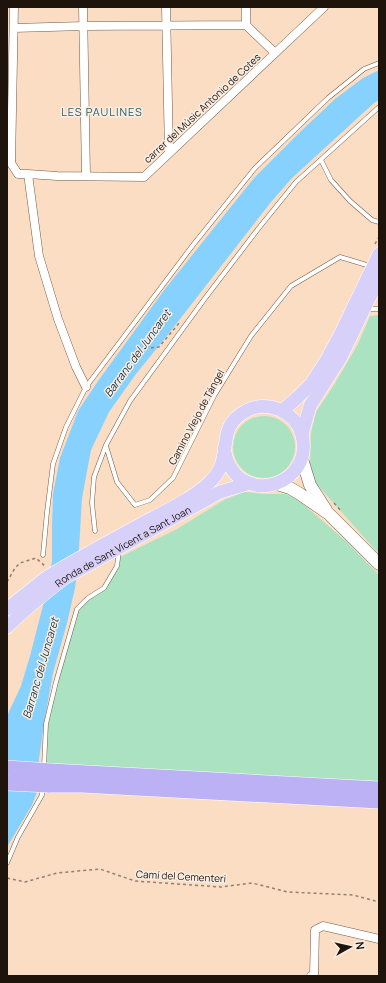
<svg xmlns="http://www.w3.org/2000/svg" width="386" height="983" viewBox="0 0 386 983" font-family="Manrope,sans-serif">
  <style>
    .green { fill: #abe2c2 }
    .water { fill: #86d1fd }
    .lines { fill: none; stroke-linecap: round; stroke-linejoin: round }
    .lane-casing { stroke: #745a43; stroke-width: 5 }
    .street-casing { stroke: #745a43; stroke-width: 9 }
    .secondary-casing { stroke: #745a43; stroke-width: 13 }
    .primary-casing { stroke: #fff; stroke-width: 14 }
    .highway-casing { stroke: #fff; stroke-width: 16 }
    .path { stroke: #947f6d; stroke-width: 1.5; stroke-dasharray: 3 3; stroke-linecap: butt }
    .lane { stroke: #fff; stroke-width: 4 }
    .street { stroke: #fff; stroke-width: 8 }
    .secondary { stroke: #fff; stroke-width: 12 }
    .primary { stroke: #d7d0f9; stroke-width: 13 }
    .highway { stroke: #bcb1f5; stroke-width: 15 }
    .highway-bridge-casing { stroke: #fff; stroke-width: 16; stroke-linecap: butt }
    .highway-bridge { stroke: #bcb1f5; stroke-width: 15 }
    .labels { text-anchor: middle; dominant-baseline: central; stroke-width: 3; stroke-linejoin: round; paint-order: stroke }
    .street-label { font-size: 10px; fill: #1f140b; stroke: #faeee3 }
    .neighbourhood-label { font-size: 11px; letter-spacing: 1px; fill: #275e69; stroke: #faeee3 }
    .water-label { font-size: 11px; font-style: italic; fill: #17384b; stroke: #faeee3 }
  </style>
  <rect width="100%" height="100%" fill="#fbddc3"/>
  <!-- green -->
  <path class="green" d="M379,315V554L314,481L310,464L311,433L316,412L334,385L358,344L370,316Z
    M233 447a31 31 0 1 1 62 0a31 31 0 1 1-62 0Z
    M244,492L266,494H285L296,498L347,542L379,575V784L47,764L48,724L56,682L77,609L104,588L117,566L118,558L177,529L224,500Z"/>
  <!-- water -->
  <path class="water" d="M379,70V100L374,103L292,178L271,202L166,337L136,374L109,412L91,450L82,498L78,566L75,588L67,623L53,673L44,724L39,759L37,792L32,805L7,847V716L21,686L30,656L47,590L52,561V525L53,494L60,458L78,411L98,381L165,289L254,178L299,133L335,99L363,78Z"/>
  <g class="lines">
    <!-- lane casing -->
    <g class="lane-casing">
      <path id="lane" d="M321,160L331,180L350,201L372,220L379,222
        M366,309H379
        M106,446L117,482L135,505L150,500L173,478L214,396L251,336L291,286L340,257L370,266
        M95,531L92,503L94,477L106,445L130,401L206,297L258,229L296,182L379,107
        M43,555L47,512L53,464L66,427L86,387L193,245L255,168L328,98L364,69L379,63
        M44,767L46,724L56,682L77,609L88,598L104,588L117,566L119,551
        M7,863L18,837L42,795V788"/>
    </g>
    <!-- street casing -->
    <g class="street-casing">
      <path id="street" d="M14,7L11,163L18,174H28L39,256L58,319L76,367L86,387
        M83,7L86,176
        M166,7L169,153
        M246,7V25
        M14,28L84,26L246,25L275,53
        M28,174L57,176L144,177L324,7
        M311,976H314L315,930L323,926L379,939"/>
    </g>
    <!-- secondary casing -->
    <g class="secondary-casing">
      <path id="secondary" d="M302,459L310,485L326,510
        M277,484L290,488L300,494L329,514L379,564"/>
    </g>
    <!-- primary casing -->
    <g class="primary-casing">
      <g id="primary">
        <path d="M282,411L298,397L311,384L326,361L341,333L379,254"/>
        <path d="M302,434L310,406L341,357L379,278"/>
        <path d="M7,609L47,577L62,568C90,552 119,536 147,521C168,510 191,499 209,483C213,479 219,471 221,466C229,443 220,425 246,411C267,399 296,412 302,435C314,484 245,507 227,460C226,457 225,452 224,449"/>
        <path id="s1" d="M7,627C25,609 45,593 66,577L220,492L250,483"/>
      </g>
    </g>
    <!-- highway casing -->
    <g class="highway-casing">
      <path id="highway" d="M51,771L379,789
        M48,785H82L379,801"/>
    </g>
    <!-- path -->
    <path class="path" d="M375,244L379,237
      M139,349L159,347L180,322
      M334,503L342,512
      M7,582L15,568L20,563L36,558L46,567
      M7,878L25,882L57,873L100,869L135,881L221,887L252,883L288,892L353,895L379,902"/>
    <!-- lane -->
    <use href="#lane" class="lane"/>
    <!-- street -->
    <use href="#street" class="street"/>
    <!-- secondary -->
    <use href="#secondary" class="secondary"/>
    <!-- primary -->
    <use href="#primary" class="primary"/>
    <!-- highway -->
    <use href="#highway" class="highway"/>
    <!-- highway-bridge casing -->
    <g class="highway-bridge-casing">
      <path id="highway-bridge" d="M7,768L51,771
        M7,783L48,785"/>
    </g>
    <!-- highway-bridge -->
    <use href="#highway-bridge" class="highway-bridge"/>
  </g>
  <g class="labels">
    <!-- street labels -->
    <g class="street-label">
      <text transform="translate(202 108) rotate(-43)">carrer del Músic Antonio de Cotes</text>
      <text transform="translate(196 417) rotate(-62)">Camino Viejo de Tángel</text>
      <text stroke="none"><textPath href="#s1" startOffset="142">Ronda de Sant Vicent a Sant Joan</textPath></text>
      <text transform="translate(181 876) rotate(3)">Camí del Cementeri</text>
    </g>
    <!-- neighbourhood labels -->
    <g class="neighbourhood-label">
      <text x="102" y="111">LES PAULINES</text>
    </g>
    <!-- water labels -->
    <g class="water-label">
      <text transform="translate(137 353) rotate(-54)">Barranc del Juncaret</text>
      <text transform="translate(40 668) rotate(-74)">Barranc del Juncaret</text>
    </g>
  </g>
  <!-- border -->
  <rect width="386" height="983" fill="none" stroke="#1f140b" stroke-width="16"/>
  <!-- north arrow -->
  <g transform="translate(350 947) rotate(82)" stroke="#faeee3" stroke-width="3" paint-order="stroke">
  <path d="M0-3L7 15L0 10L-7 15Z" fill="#1f140b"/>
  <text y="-6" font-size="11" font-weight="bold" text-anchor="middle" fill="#1f140b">N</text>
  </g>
</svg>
